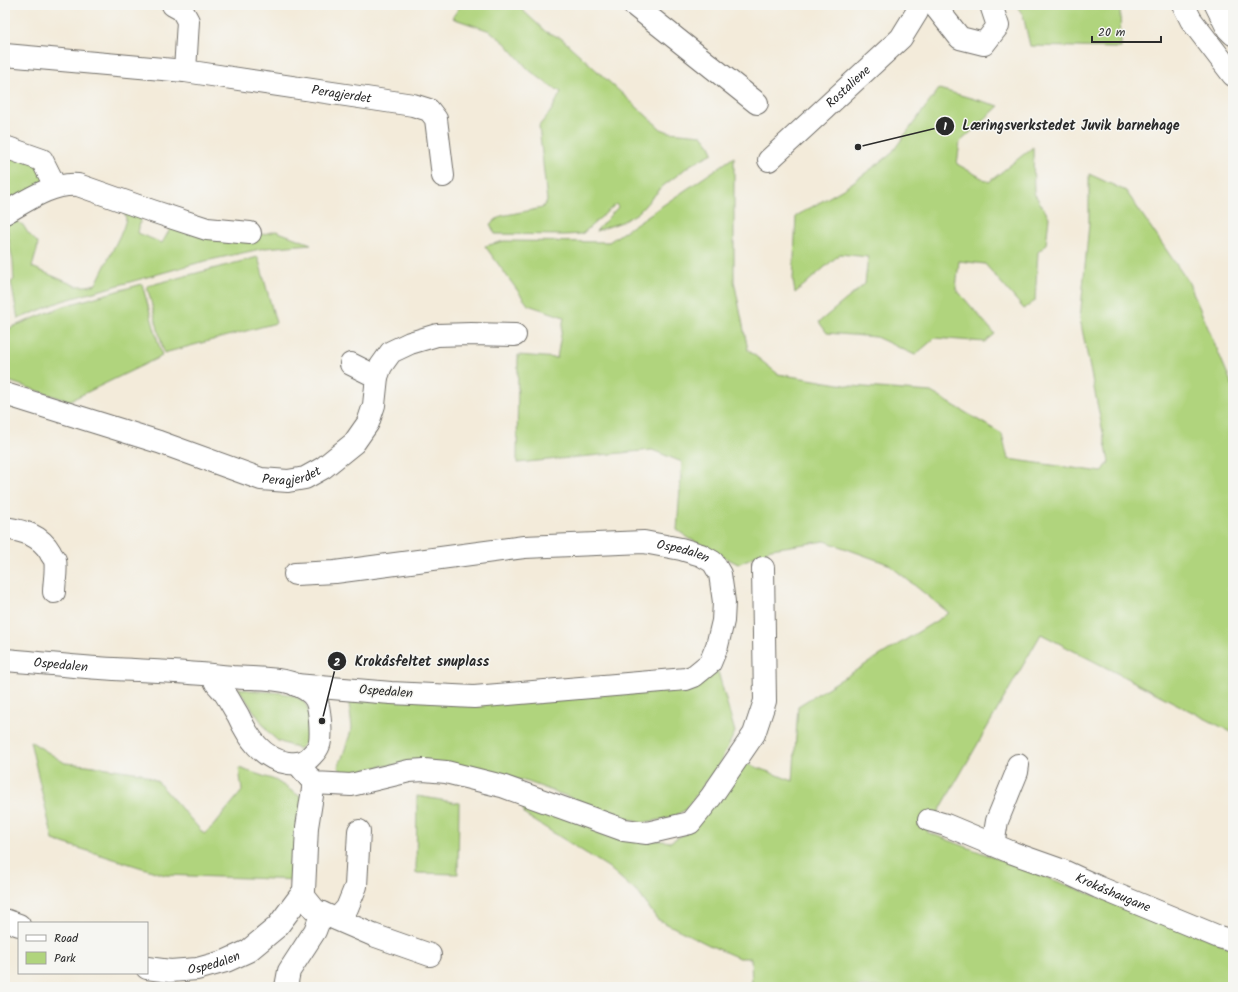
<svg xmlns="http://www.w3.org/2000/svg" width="1238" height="992" viewBox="0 0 1238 992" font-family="Kalam,sans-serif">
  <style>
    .green { fill: #b0d47d; stroke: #6e8054 }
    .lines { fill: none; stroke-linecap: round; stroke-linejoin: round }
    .minor-casing { stroke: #716e68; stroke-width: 24 }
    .minor { stroke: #fff; stroke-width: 22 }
    .labels { text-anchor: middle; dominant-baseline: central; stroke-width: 3; stroke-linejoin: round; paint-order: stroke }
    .street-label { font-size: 13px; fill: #2b2b2b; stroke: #f6f6f2 }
    .leader { fill: none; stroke: #2b2b2b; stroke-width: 1.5 }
    .callout-dot { fill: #2b2b2b; stroke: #f6f6f2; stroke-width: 1.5 }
    .mark-label { font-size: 12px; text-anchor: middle; font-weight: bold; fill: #fff }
    .callout-label { font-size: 14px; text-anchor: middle; font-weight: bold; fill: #2b2b2b; stroke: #f6f6f2; stroke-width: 3; stroke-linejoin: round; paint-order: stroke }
  </style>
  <rect width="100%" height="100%" fill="#f6f6f2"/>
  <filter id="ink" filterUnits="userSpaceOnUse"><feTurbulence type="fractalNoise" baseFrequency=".025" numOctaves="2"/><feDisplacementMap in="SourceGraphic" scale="8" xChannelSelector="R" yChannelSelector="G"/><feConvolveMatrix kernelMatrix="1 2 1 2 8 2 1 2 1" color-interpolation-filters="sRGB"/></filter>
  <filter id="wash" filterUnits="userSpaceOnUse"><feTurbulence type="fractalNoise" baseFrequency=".012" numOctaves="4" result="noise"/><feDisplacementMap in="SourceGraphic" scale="16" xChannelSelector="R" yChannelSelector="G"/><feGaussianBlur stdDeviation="0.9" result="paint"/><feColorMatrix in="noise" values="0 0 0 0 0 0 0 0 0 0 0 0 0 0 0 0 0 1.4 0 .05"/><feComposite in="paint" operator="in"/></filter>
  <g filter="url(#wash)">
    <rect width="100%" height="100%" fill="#f3ebda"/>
    <!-- green -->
    <path class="green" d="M461,5H517L546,32L561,38L661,129L669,132L702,135L710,145L713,153L690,165L675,177L663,186L638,213L622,222L596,231L618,207L616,204L582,234L563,235L495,234L490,224L501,216L542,208L547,201L539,126L551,111L561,92L549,85L529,70L505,43L490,31L452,18Z
      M1016,5H1120L1121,48L1030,46L1023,15Z
      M939,89L999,106L960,142L957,164L989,182L1033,147L1034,193L1049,217L1046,245L1038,252L1035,301L1024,309L985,264L959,261L956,289L995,334L985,342L935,338L915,355L876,337L827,333L819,322L865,284L868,257L840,254L795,293L793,280L796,216L845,188L890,155Z
      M5,147L42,160L55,186L5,207Z
      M734,157V281L748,350L778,374L851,386L931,392L1002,434L1008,459L1102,472L1109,462L1080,319L1089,224V174L1126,191L1189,283L1233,387V733L1041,634L927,832L1233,948V987H752L751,958H739L709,945L657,919L640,895L608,867L525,815L522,805L528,803L639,838L670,842L693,829L745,763L793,781L798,706L949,613L888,564L825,541L771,549L738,564L690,539L677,530L682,462L652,450L517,463L518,355L557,358L564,317L528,305L485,246L504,241L609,242Z
      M124,210L142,211L138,233L162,243L173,224L251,237L276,231L311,244L265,248L201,262L62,301L18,319L11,282L14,280C13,273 14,263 12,257C10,247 8,236 7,225L16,221L23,225L28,233L38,243L37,250L32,267L76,286H87L96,284L123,229L126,219Z
      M258,257L276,323L164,353L147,286Z
      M142,284L162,356L69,401L5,380V331L12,327L64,306Z
      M715,661L735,732L719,765L685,810L671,818L640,823L528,782L470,767L424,763L382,766L344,775L338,767L342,758L352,728L348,695L695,684Z
      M238,688C245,689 252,691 259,691C274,693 300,691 307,707C309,711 309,716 310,719C313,736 312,737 299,749L278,741L269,733Z
      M30,741L65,763L87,765L141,773L157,781L204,834L213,826L242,791L239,768L275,780L304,799L299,880L165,875L53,840Z
      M417,796L459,803L458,874L416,873Z"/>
  </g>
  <g filter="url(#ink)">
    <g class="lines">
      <!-- minor casing -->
      <g class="minor-casing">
        <g id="minor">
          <path d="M173,5L182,10L188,21L185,71"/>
          <path d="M634,5L757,103"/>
          <path d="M934,5L960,38L984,44L998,26L991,5"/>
          <path d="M1187,5L1185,8L1191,20L1233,75"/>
          <path d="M1216,5L1228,29L1233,34"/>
          <path id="s1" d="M5,55L185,71L413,105L429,110L436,119L443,176"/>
          <path d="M5,147L42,160L55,186"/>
          <path id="s2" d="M769,160L901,38L917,12V5"/>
          <path d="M5,213C28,200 51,183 78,185L152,211L207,229L250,233"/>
          <path d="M351,364L377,377"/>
          <path id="s3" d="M5,394L159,442L261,479L288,481L305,478L323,468L354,443L368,423L374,405L377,377L381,366L391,352L410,343L437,335L471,334L515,335"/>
          <path d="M5,528C24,531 40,535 50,552C51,555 54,558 55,560C57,569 54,583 54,592"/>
          <path id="s4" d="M295,574L335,572L524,547L644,542L681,549L701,555L713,562L720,574L724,602L723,621L717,646L710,663L694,676L686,679L474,697L391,693L296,685"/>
          <path id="s5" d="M5,660C41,663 78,667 114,669C153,671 192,672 232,677C252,679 272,677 292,683C300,686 312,692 316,700C320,708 322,737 319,745C318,748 315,752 312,755C305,763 298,764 288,763C262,759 248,737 238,715C233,707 229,699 224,692C219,686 214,683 213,675"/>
          <path d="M298,764L314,783L351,785L409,771L424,770L446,772L502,786L624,830L647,833L690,823L711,797L754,734L765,701L763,568"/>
          <path id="s6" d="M929,820L946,825L1013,853L1061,870L1098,887L1219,937L1233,941"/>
          <path d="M993,845L997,821L1017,772L1018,765"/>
          <path d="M302,894L315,910L373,935L430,955"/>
          <path d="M337,919L347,908L356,886L359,831"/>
          <path d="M5,920L19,925"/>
          <path id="s7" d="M147,968L170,971L197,969L226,961L248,951L277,927L304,891L307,827L314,783"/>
          <path d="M286,987L289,971L315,931L322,913"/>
        </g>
      </g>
      <!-- minor -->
      <use href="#minor" class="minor"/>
    </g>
  </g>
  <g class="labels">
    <!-- street labels -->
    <g class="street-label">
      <text stroke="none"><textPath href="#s2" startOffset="108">Rostaliene</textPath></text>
      <text stroke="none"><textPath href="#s1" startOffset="339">Peragjerdet</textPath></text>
      <text stroke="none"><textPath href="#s3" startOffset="301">Peragjerdet</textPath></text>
      <text stroke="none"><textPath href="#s4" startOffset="391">Ospedalen</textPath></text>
      <text stroke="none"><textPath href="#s5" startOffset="56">Ospedalen</textPath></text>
      <text transform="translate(386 692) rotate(4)">Ospedalen</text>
      <text stroke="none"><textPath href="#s6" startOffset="198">Krokåshaugane</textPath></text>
      <text stroke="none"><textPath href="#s7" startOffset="68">Ospedalen</textPath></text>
    </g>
  </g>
  <!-- callouts -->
  <path class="leader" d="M858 147L945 126M322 721L337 661"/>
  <g class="callout-dot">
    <circle cx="858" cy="147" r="4"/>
    <circle cx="322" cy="721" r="4"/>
    <circle cx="945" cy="126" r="10"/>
    <circle cx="337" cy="661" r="10"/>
  </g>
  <g class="mark-label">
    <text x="945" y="130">1</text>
    <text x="337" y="666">2</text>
  </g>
  <g class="callout-label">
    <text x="1071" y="130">Læringsverkstedet Juvik barnehage</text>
    <text x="422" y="666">Krokåsfeltet snuplass</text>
  </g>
  <!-- margin -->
  <rect width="1238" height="992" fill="none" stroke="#f6f6f2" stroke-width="20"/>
  <!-- legend -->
  <rect x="18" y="922" width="130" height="52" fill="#f6f6f2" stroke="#a5a5a2"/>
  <rect x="26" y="935" width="20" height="6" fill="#ffffff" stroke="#a5a5a2"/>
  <text x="54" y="942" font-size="12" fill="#2b2b2b">Road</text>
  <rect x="26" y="952" width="20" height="12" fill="#b0d47d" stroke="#a5a5a2"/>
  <text x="54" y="962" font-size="12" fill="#2b2b2b">Park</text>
  <!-- scale -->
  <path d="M1092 36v6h69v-6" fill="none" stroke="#2b2b2b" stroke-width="2"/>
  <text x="1098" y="36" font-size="12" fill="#2b2b2b" stroke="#f6f6f2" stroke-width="3" paint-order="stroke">20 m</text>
</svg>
